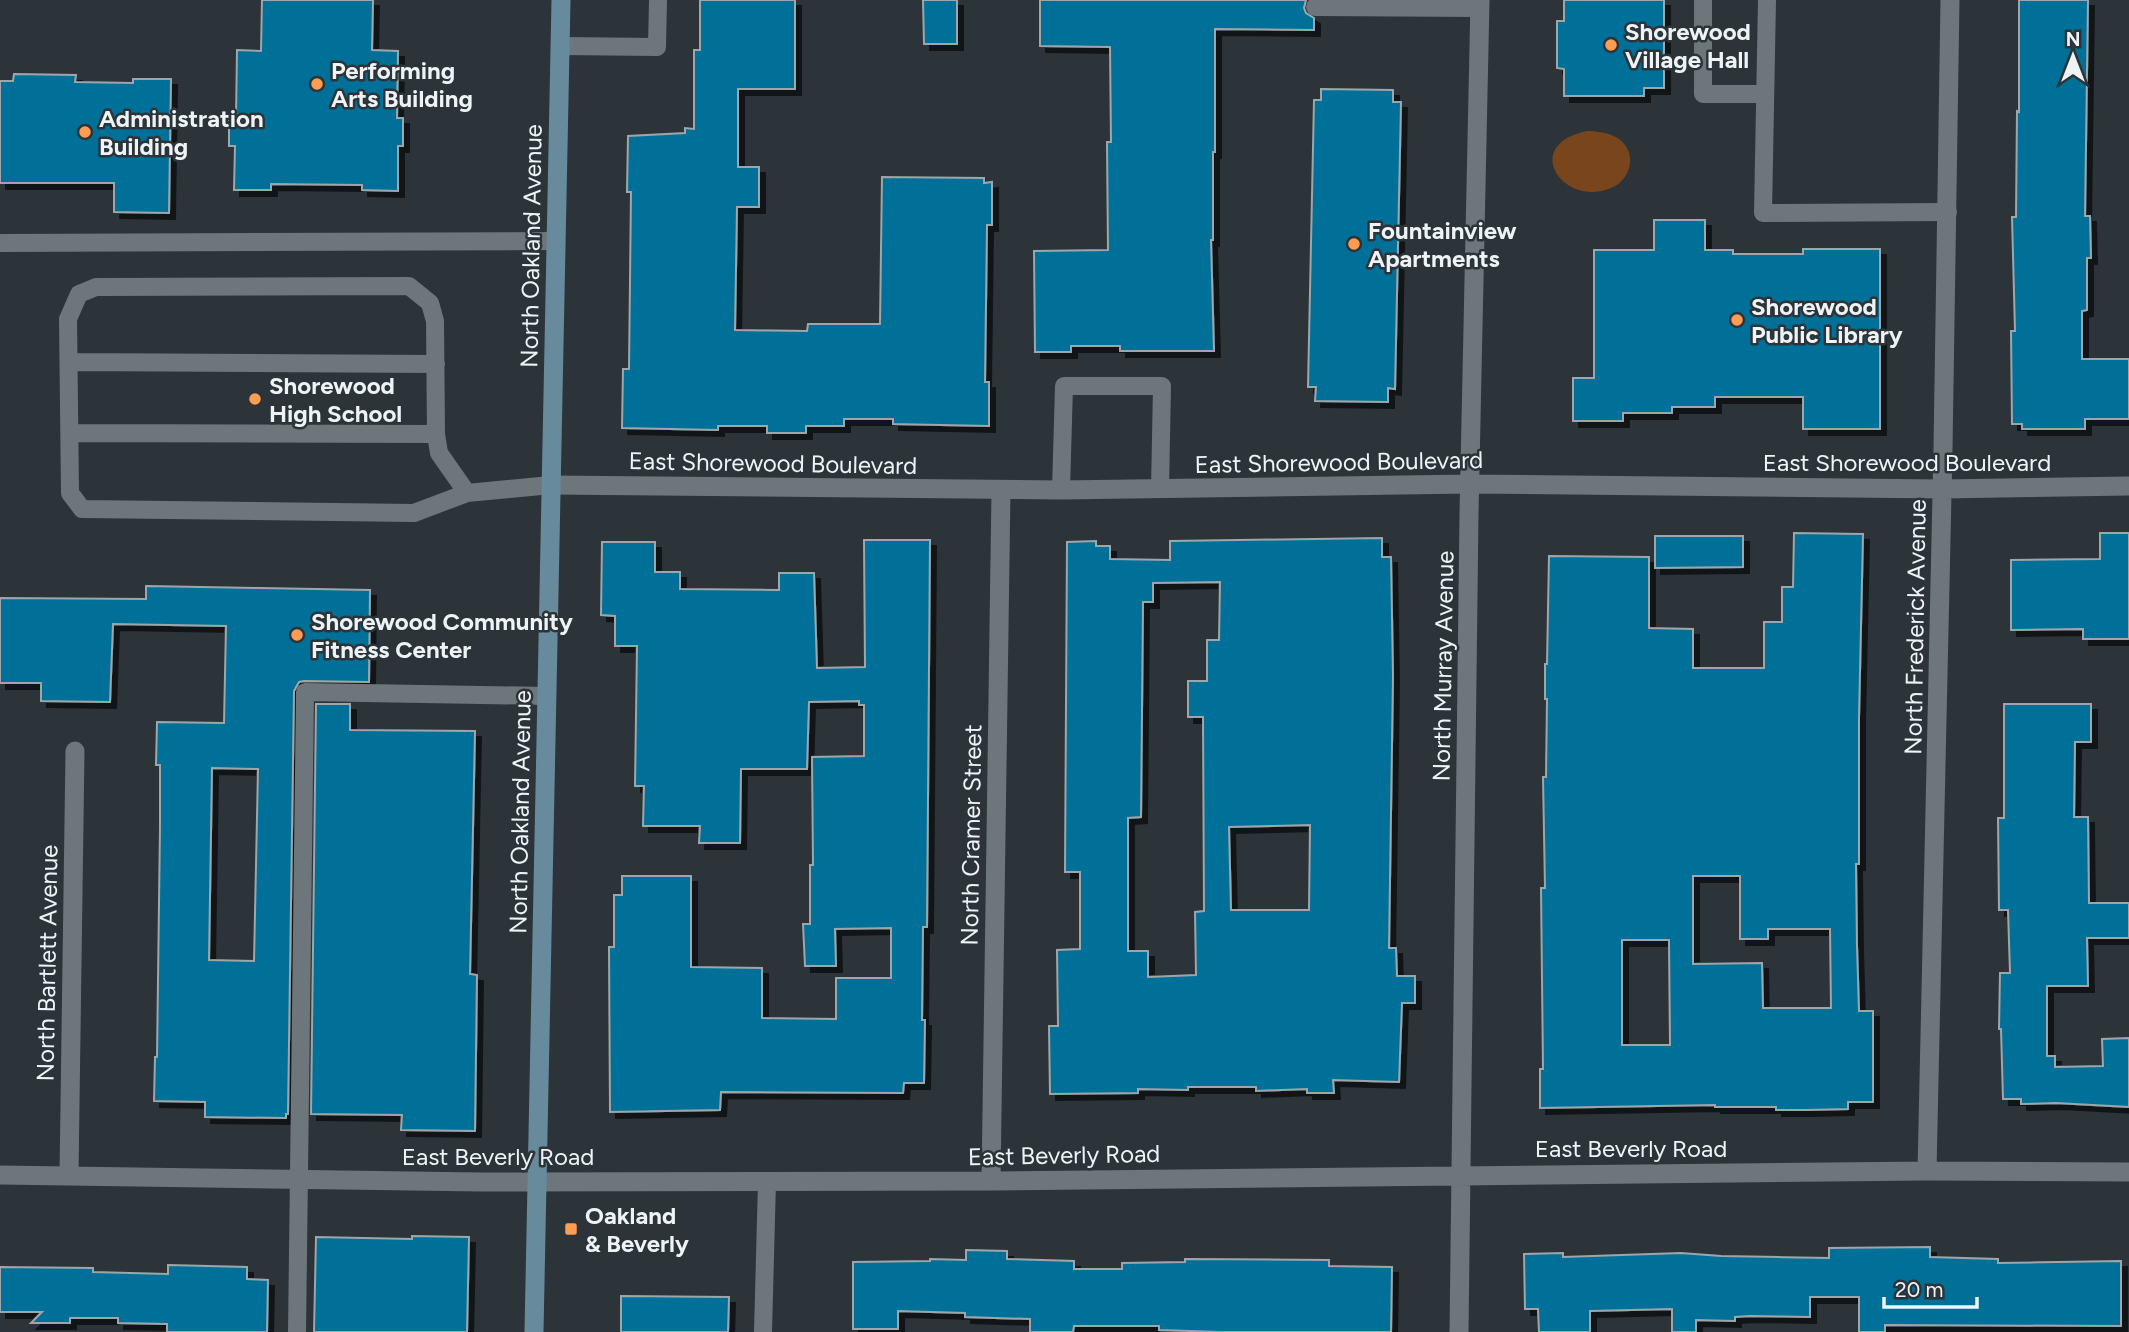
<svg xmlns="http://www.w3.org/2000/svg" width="2129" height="1332" viewBox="0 0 2129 1332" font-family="Figtree,sans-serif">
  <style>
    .green { fill: #79451c }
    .building { fill: #007098; stroke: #9ca6ab; stroke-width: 2; fill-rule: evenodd; filter: url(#shadow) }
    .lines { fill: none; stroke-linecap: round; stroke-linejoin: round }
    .service { stroke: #6d767b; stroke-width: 18 }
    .minor { stroke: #6d767b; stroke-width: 19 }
    .secondary { stroke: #678b9c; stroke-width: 19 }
    .poi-dot { fill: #fc9d53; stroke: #2c3439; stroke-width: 2.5 }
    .labels { text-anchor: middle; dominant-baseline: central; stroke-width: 5; stroke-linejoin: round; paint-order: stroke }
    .poi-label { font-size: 24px; font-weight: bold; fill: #eef3f6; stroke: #2c3439; text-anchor: start }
    .street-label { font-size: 24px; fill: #eef3f6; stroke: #2c3439 }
  </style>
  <defs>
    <filter id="shadow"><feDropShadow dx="6" dy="6" stdDeviation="0" flood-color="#0009"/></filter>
  </defs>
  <rect width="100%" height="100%" fill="#2c3439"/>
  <!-- green -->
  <path class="green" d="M1587,131C1597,131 1611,133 1619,139C1638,153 1631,180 1611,188C1563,208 1520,145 1587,131Z"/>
  <!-- building -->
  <path class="building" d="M262,0H373L372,50L398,51L397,118H403V146H398V191L362,190V185L271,184V190H234L235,146H229V118H236L237,50L261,51Z
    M700,0H795V89H738V167H759V207H737L735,330L807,331L808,324H880L882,177L984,178V183L992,182V225H987L985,382H989V426L893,424V419H844V426H806V433H767V426H718V430L622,428L623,369H629L631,192H627L628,136L685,133V128L694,129V50H700Z
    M923,0H957V44H924Z
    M1040,0H1306L1304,8L1306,13L1314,18V30L1215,29V152H1213V240H1211L1214,351H1120V346H1071V352H1035L1034,251L1108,250L1107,142H1111L1110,47L1040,46Z
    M1564,0H1664V88H1644V96H1564V69L1557,68V21H1564Z
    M2019,0H2088L2085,216H2090L2091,258H2087V310L2082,311V359H2129V419H2085V429H2022V424H2012L2011,331H2015L2012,217H2016L2017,111L2019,112Z
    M14,74L76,75L75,82L133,83V79H171L169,213L114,212V183H0V81H13Z
    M1321,89L1393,90V102H1401L1395,389L1388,388V402L1315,401L1316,387H1308L1314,100H1321Z
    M1654,220H1705V250H1733V254H1803V249H1880V429H1803V397H1715V407H1672V413H1623V421H1573V378H1594V250H1654Z
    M1794,533L1863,534L1859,717V864H1856L1857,946L1859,1011H1873V1102H1848V1109L1807,1110H1776V1107H1715V1105L1540,1108V1069H1543L1541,888H1545L1543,777H1546L1547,699H1545V664H1547L1549,556L1649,557V628L1693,629V668H1764V622H1782V587H1793ZM1693,876H1740V939H1768V929H1830L1831,1008H1763L1762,963L1693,964ZM1622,940H1669L1670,1045H1622Z
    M2100,533H2129V639H2083V629L2011,630V560L2100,559Z
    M1655,536H1743V567L1655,568Z
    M1382,538V557H1391L1393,676L1389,948H1396L1397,976H1415V1003H1402L1399,1082L1333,1080L1334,1093H1307V1089L1256,1091V1087H1188V1090L1138,1089V1093L1050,1094L1049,1026H1058L1057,950L1080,949V872H1065L1067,542L1096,541V546H1110V559L1170,560V541ZM1220,582L1219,640H1207V681H1188V717H1203L1204,911L1195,912L1196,975L1148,977V951H1128V818L1141,817L1143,602H1153V583ZM1310,825L1309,910H1231L1229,827Z
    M864,540H930L927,927H923L922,1020H925L924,1083H904L903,1093L721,1092L720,1110L610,1112L609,947H614V895H622V876H691V967L762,968V1018L836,1019V978H891V928L835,929L836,966H805L803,924H810V865H813L812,757L864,756V705H859V701L809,702L807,769H741L740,843H699L700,826H643L644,786H635L637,646H615V616L601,615L602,542H655V572H680V589L779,590V573H814L817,668L865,667Z
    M146,586L370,590L369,682L304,681L299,682L294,691L288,1114H286V1118L205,1117V1102L154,1101L155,1057H157L160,827V765H156L157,722L224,723L226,626L113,624L110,702L41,701V683H0V598L146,599ZM212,768L258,769L254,961L209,960Z
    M316,704H350V730L475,731L470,974L477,975L475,1131L401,1130L402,1115L311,1114Z
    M2004,704H2091V742H2075L2074,817H2088L2089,903H2129V938H2087L2088,986H2047V1056H2055V1067L2103,1066L2102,1039L2129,1038V1107L2056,1103L2021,1104V1099H2003L2001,1029H1999L2000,973H2010L2008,910H1999L1998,818H2004Z
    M412,1236L469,1237L467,1332H314L316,1237L412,1239Z
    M1930,1247V1257L1998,1259V1263L2121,1261V1326L1885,1325V1332H1859V1297H1810V1317L1750,1316L1735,1317V1321L1696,1320V1332H1672V1309L1590,1311V1332H1539L1538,1309H1525L1524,1254L1563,1253V1257L1681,1253L1721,1256L1829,1258V1248Z
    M966,1250L1007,1251V1259L1074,1261V1269H1122V1263L1185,1262V1259L1329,1260V1266L1392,1267L1391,1332H1221L1159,1330V1326H1074L1073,1332H1030V1319L965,1317V1313L898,1311V1329H853V1262L930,1261V1259L966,1260Z
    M168,1265L247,1267V1279L268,1280L267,1332H167V1324L118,1323V1318H70V1323H31L42,1312H0V1267L93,1268V1272L168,1274Z
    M621,1296L729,1297L728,1332H621Z"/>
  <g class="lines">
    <!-- service -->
    <path class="service" d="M1703,0V94H1765
      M1767,0L1763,213L1948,212
      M1315,7L1480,8
      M560,46L657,47L658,0
      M0,243L556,241
      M69,362L436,364
      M70,433L436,434
      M1061,490L1064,386H1162L1160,489
      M467,493L439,453L436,434L435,321L430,303L409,286L96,287L79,294L68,319L70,493L82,509L414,513L467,493L551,485
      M297,1332L305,692L546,696
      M763,1332L767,1181"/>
    <!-- minor -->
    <path class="minor" d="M551,485L1061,490L1469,484L1942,489L2129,486
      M1927,1171L1943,449L1950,0
      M0,1175L481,1182L991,1181L1927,1171L2129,1172
      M69,1175L75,751
      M991,1181L1001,490
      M1459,1332L1469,514L1480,0"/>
    <!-- secondary -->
    <path class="secondary" d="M534,1332L561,0"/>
  </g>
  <!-- markers -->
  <g class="poi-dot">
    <circle cx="1611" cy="45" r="7"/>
    <circle cx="317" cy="84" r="7"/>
    <circle cx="85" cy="132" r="7"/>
    <circle cx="1354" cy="244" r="7"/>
    <circle cx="1737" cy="320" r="7"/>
    <circle cx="255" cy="399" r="7"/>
    <circle cx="297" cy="635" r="7"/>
    <rect x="564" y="1222" width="14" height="14" rx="3.5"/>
  </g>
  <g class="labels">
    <!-- poi labels -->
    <g class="poi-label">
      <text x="1625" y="31">Shorewood<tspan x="1625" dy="28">Village Hall</tspan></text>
      <text x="331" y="70">Performing<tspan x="331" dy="28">Arts Building</tspan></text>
      <text x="99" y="118">Administration<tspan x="99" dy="28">Building</tspan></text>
      <text x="1368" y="230">Fountainview<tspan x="1368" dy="28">Apartments</tspan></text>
      <text x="1751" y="306">Shorewood<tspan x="1751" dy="28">Public Library</tspan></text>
      <text x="269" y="385">Shorewood<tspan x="269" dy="28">High School</tspan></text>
      <text x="311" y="621">Shorewood Community<tspan x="311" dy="28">Fitness Center</tspan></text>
      <text x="585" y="1215">Oakland<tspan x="585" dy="28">&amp; Beverly</tspan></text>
    </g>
    <!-- street labels -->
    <g class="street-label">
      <text transform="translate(531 246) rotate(-89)">North Oakland Avenue</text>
      <text transform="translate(1339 462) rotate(-1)">East Shorewood Boulevard</text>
      <text x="1907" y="462">East Shorewood Boulevard</text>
      <text transform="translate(773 463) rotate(1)">East Shorewood Boulevard</text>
      <text transform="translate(1915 627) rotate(-89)">North Frederick Avenue</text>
      <text transform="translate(1443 666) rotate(-89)">North Murray Avenue</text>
      <text transform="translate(520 812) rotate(-89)">North Oakland Avenue</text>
      <text transform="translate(971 835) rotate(-89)">North Cramer Street</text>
      <text transform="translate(47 963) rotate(-89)">North Bartlett Avenue</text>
      <text x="1631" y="1148">East Beverly Road</text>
      <text transform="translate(1064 1155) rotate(-1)">East Beverly Road</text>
      <text x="498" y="1156">East Beverly Road</text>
    </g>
  </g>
  <!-- north arrow -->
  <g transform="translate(2073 56)" stroke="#2c3439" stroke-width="5" paint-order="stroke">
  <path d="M0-5L12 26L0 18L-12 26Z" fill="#eef3f6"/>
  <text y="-10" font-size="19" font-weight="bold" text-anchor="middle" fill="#eef3f6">N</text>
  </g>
  <!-- scale -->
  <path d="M1884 1297v10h93v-10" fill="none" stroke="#eef3f6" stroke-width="3.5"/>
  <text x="1895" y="1297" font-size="21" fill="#eef3f6" stroke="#2c3439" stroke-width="5" paint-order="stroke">20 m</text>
</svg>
